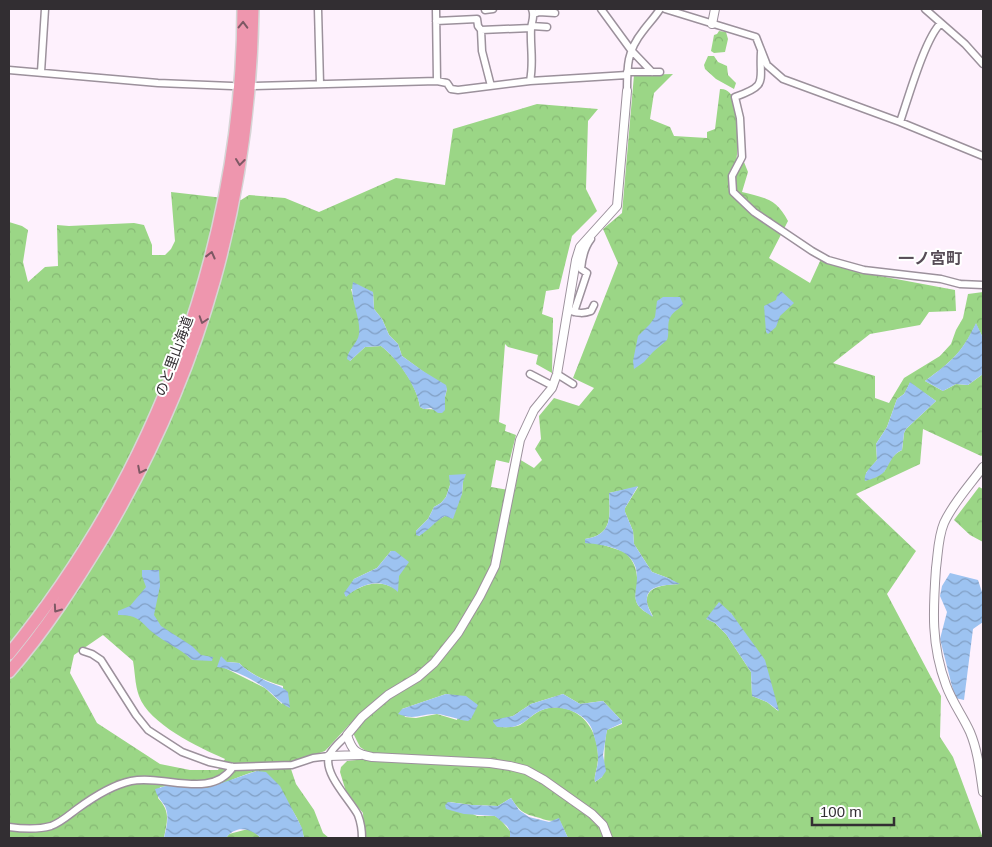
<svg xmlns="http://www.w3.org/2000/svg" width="992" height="847" viewBox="0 0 992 847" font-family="Helvetica,'Noto Sans JP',sans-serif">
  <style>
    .forest { fill: url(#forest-crowns); fill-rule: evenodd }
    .water { fill: url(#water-waves) }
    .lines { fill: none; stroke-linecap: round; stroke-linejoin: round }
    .minor-casing { stroke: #9c919c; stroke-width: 9 }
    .tertiary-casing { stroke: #9c919c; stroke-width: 10 }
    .motorway-casing { stroke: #d6d5d6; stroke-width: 14 }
    .minor { stroke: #fff; stroke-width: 6 }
    .tertiary { stroke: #fff; stroke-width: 8 }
    .motorway { stroke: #ee96ae; stroke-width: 11 }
    .oneway { stroke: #7d5864 }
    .labels { text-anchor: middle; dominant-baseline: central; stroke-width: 4; stroke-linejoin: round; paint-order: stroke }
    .street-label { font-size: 14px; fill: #322e32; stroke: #fff }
    .quarter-label { font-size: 16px; font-weight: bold; fill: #574d57; stroke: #fff }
  </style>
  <defs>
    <pattern id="forest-crowns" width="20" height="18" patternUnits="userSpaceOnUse" patternTransform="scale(1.25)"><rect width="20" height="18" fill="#9bd686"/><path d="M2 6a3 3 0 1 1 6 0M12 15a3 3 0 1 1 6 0" fill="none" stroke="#86b874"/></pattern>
    <pattern id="water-waves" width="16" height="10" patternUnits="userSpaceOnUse" patternTransform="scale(1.25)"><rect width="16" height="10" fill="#9dc3f1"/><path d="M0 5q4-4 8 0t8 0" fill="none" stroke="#819fc4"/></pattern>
  </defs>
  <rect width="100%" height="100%" fill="#fef1fd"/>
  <!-- forest -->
  <path class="forest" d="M719,31L726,32L728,39L725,52L714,53L711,51L714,35L717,34Z
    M708,56H714L718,62L727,66L728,75L736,83L734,89L716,79L705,69L704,65Z
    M673,74L654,93L650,119L670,127L674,136L707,138V132L715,129L720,89C744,87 738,149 736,163L742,157L748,172L742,192C765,198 776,198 788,221L769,258L810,283L821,259L864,273L955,290L956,311L929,312L920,325L870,334L833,363L875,376V398L889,403L904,378L940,356L951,344L956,330L963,318L968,294L983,292V338L976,324C961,354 952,361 925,381L943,391L956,384L968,385L983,374V455L981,456L923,429L920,464L856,494L916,551L887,594L941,696L940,737L953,757L983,838H568L559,819C551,822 548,821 540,818C524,814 520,812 511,798L498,806L472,805L449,802L477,816H495L500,819L510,831V838H364L363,813L347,795L340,772L341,767L347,761L366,759L369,753L360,747L349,725L325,751L294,762L291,769L296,784L314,810L323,833L329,838H304C298,809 277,791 257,771C240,775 224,785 208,788C192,790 176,784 160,787L158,798C171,812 167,821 164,838H9V222L22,226L28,230L23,262L28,282L45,267L58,266L57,225L69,226L134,223L144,225L152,245V255H165L171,249L175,241L171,192L241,200L249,195L285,198L319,212L396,178L445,185L453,129L537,104L598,109L588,121L586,189L597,211L572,236L559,289L546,291L542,314L553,318L552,373L536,364L538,355L508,347L505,344L499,422L506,425L505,431L516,435L509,463L496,460L491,487L515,491L519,459L534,468L542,460L535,449L541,439L539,416L554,398L579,406L594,388L573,378L618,263L603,229L622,213L634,75ZM351,289L373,292L374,309L382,319L389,335L398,344L402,356L447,389L445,397V410L424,409L420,407C417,385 398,359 381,346L365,347L350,361L348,355C351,350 357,343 359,338C363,325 354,301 351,289ZM910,383L936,401L906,429L904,433L902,450C893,454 888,463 884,472L866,473L877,460L876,444L887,427L897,399L904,394ZM463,482L462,494L445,516L434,522L419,536L416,531L428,519L434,507L441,503L446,497L450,485ZM638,487L625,508V512L633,531L634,544L652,572L668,578L678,584C668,585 646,585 647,601C647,606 651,612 653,616C647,613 637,608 636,600C635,597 636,592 637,588C638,573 636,563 625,552L585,539C613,535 610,516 609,493ZM391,551L392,587C375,579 360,586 345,596L354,579L377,568ZM731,613L778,711L767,702L752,696L751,672L726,634L715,623L707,619ZM103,635L133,661C135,672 135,685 139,696C149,724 198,747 225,759L218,770H190L160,764L97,723L70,673L74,655ZM227,662L239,663C251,675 266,681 283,686L282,704L265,688L225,668ZM446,694L462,697L457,720L437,714L416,718L405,717L402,709ZM563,694L580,704L603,701L622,721V724L607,730C603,746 606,761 602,777L595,782C594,776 596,773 597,767C601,746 593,723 576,713C566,707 553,706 542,710C534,713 528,720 520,725C513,728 504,727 497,727L499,720L513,716L531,704Z
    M979,487L983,489V542L970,535L954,520Z
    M248,829L253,831L261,838H226L229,834Z"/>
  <!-- water -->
  <path class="water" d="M353,282L373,292L374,309L382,319L389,335L398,344L402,356L423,371L446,385L447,389L445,397V410L442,413H438L431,408L424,409L420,407C417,386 397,358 381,346L365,347L350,361L347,359C348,349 358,343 359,334C361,316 349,299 353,282Z
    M781,291L794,303L780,316L776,327L768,334L766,332L764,306L776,300L777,296Z
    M663,297H680L683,304C680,309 674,311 671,316C666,323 670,333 667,340L653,352L644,362L634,369L633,361L638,336L650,324L655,317L657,301Z
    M976,323L983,338V374L968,385L956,384L943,391L925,381C952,361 961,354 976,323Z
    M910,382L936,401L906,429L904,433L902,450C892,454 890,464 884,472C879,477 872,479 865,481C863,473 872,466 877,460L876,444L887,427L897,399L904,394Z
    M466,474L463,482L462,494L453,519L445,516C433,523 429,530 419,536L416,535V531L428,519L434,507L441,503L446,497L450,485L449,475Z
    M638,486L625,508V512L633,531L634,544L652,572L668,578L680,584C669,585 645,584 647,601C647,606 651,613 653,617C647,613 638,608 636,601C634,595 637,585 637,578C638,549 607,545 585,543V539C613,535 610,516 609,493Z
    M391,551H395L409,562L399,576L398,592C381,577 362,583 346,597L344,593L354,579L377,568Z
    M142,570H159L160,586L154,615L161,626L192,646L201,655L213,657L212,661L192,660C180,648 165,643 152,632C145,626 140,618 130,616C126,615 121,615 118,615V611L130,606L146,587L142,576Z
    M950,573L978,580L983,595V622L973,629L964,700L955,698L940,639L947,612L940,596L942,586Z
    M719,602L731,613L765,660L779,711L767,702L752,696L751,672L726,634L715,623L706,619Z
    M221,656L227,662L239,663C247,671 256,676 266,681C274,685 281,685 288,692L290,708C279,703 274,694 265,688C252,679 233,669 217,667Z
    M446,694L466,696L478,705L471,719L468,721C458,720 448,715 437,714C421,713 416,721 398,714L402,709Z
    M563,694L580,704L603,701L622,721V723L607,730L603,755L606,771L602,777L595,782C594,776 596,773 597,767C600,756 596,743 593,732C588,713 560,703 542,710C533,713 526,723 516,726C510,728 503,727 497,727L493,722V720L513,716L531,704Z
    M257,771L266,772L280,786L302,828L304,838H261C250,828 236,825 226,838H164C166,828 170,817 165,806C161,800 157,797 155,789L166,786L207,788Z
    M511,798L519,810L529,817L549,822L559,818L568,838H510V831L507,826L495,816L464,814L446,809L445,805L448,802L472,805L498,806Z"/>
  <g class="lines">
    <!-- minor casing -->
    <g class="minor-casing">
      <path id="minor" d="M318,9L320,84
        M436,9L437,81
        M601,9L631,50L652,72
        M665,9L756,37L767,65L783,79L900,122L983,156
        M925,9L965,44L983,64
        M485,10L493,9
        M534,14L539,12L555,13
        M436,21L477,19L478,26L481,30L531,28
        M532,26L547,27
        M481,30L482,51L491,86
        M761,52C759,82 769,85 735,97L740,118L742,157L732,176L733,192L754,212L812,251L828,260L864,270L941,279L960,284L983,285
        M9,70L158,83L232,86
        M41,72L45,9
        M627,72H660
        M530,81C534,61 530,48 531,28C532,21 535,16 532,9
        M254,86L437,81L447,83L451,89L458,90L530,81L627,75
        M627,91C627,66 627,51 643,31C649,23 655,17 660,9
        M900,122C908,99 925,38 941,23
        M571,311C578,313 583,314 591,311L594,305
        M574,312L587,273L581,269C582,258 584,248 591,239
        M530,374L553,386
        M557,374L573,384
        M83,651L92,654L101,660L136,715L148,730L182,752L209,762L233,767L292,765L313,758L329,756
        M347,735C342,740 331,749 329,756C323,774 351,801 358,815C361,823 362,830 362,838
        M9,827C23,829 37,830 51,826C60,823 69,815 77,809C92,798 112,785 131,781C164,774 211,800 233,767"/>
    </g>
    <!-- tertiary casing -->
    <g class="tertiary-casing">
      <path id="tertiary" d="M712,24L715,9
        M983,467C970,485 953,503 944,523C938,537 938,554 936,568C933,610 931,645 946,685C952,702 963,716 970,732C978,751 980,772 983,792
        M329,756L361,755
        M608,838L603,825L592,814L544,780L526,770L510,766L490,763L372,757C356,754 352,751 347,735L362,717L388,695L418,677L434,663L458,633L480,596L495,566L520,440L534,410L552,388L557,374L576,260L580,247L617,206L627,91"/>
    </g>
    <!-- motorway casing -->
    <g class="motorway-casing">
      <path id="motorway" d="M9,654C157,473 242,243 243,9
        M9,672C46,630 77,581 106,533C202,368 250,200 253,9"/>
    </g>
    <!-- minor -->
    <use href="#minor" class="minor"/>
    <!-- tertiary -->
    <use href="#tertiary" class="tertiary"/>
    <!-- motorway -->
    <use href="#motorway" class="motorway"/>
  </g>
  <!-- one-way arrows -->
  <defs><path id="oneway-chevron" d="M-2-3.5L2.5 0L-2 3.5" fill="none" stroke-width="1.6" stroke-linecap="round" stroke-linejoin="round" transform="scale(1.25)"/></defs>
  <g class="oneway">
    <use href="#oneway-chevron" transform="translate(243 25) rotate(-89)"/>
    <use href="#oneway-chevron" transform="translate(240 162) rotate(97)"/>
    <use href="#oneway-chevron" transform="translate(211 255) rotate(-76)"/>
    <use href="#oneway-chevron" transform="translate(203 320) rotate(108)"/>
    <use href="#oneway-chevron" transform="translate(141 470) rotate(117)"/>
    <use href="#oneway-chevron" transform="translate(57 609) rotate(125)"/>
  </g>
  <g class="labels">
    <!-- street labels -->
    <g class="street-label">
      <text transform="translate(174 356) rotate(-70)">のと里山海道</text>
    </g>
    <!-- quarter labels -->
    <g class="quarter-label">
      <text x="930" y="258">一ノ宮町</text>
    </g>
  </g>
  <!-- border -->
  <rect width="992" height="847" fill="none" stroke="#322e32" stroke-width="20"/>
  <!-- scale -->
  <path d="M812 817v8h82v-8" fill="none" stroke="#322e32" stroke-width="2.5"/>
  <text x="820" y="817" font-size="15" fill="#322e32" stroke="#ffffff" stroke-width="4" paint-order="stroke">100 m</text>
</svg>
